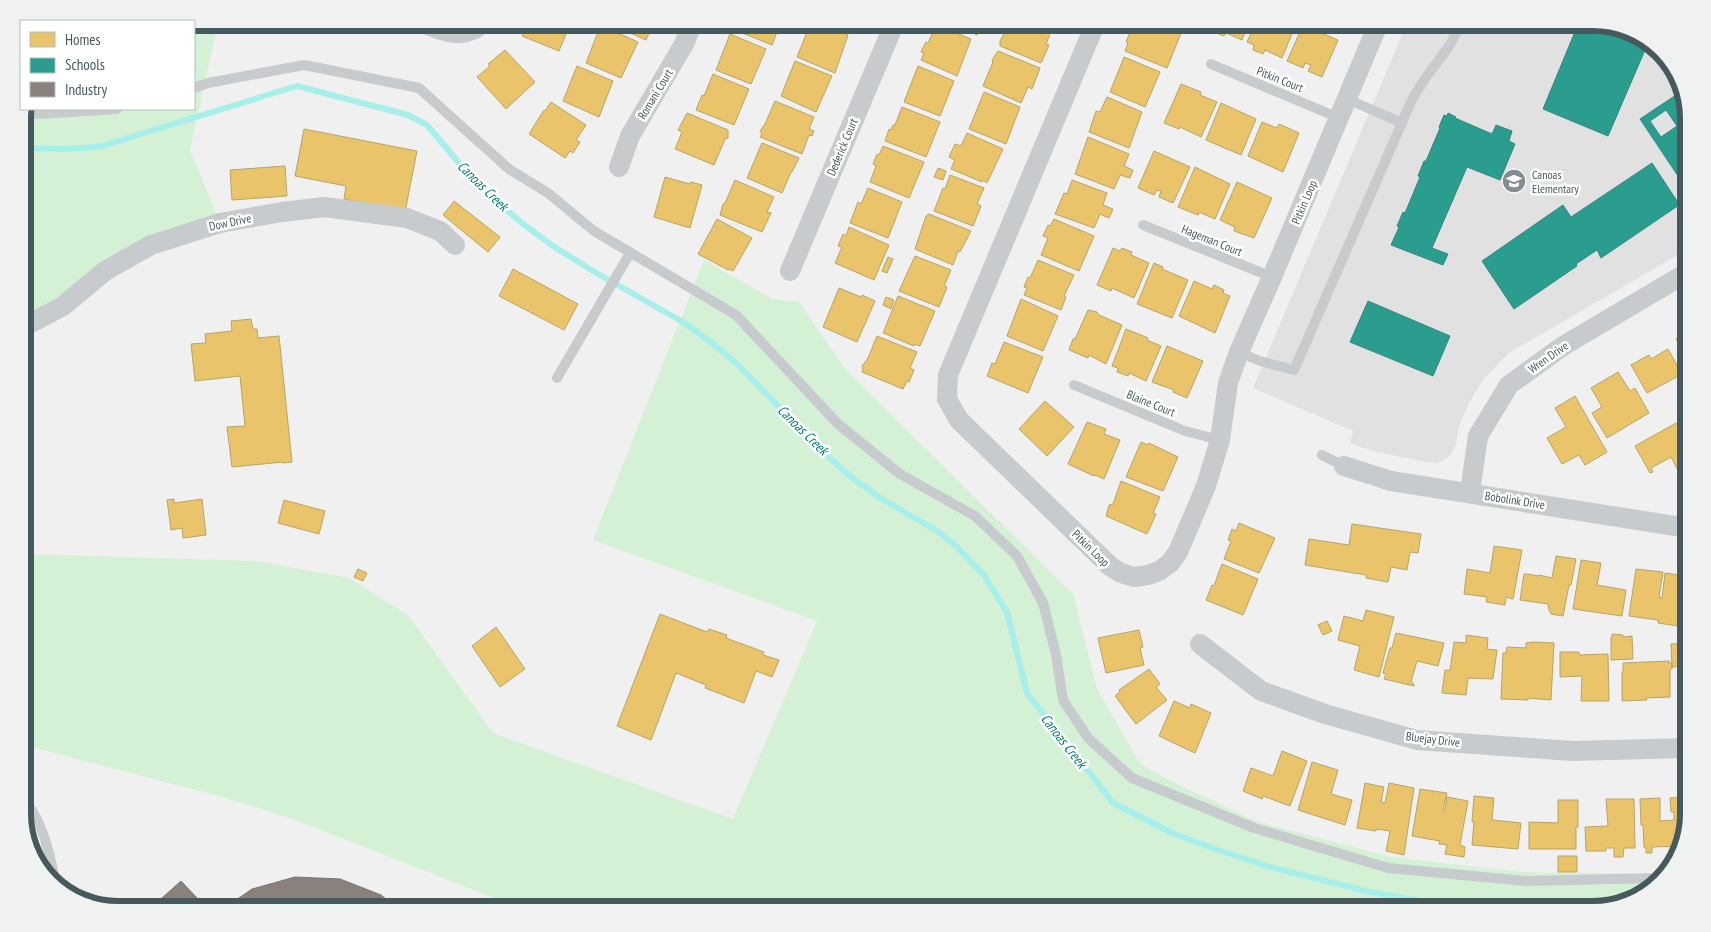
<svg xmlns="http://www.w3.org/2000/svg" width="1711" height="932" viewBox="0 0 1711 932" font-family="'PT Sans Narrow',sans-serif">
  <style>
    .education { fill: #e2e1e2 }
    .green { fill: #d4f1d6 }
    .homes { fill: #e9c46a; stroke: #b8a466 }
    .schools { fill: #2a9d8f; stroke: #328980; fill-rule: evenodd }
    .industry { fill: #8a817c; stroke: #767573 }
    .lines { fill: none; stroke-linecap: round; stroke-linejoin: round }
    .stream { stroke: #a7efea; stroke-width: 6 }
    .lane { stroke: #c7cbcd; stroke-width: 10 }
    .street { stroke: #c7cbcd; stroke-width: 20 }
    .labels { text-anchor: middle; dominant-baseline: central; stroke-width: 5; stroke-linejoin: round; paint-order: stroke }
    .street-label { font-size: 12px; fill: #46595d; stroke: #fff }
    .poi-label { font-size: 12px; fill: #46595d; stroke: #fff; text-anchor: start }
    .water-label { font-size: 14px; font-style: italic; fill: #0a8077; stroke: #fff }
    .rim { fill: none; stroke: #46595d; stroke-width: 6 }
  </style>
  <rect width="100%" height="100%" fill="#f1f0f0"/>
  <!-- education -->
  <path class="education" d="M1407,23H1593L1640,35L1676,70L1688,112V249L1509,353L1484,379L1471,399L1460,423L1456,444L1451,455L1436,464L1372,451L1350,443L1353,431L1253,388Z"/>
  <!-- green -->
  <path class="green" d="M194,23H218L190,150L220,223L151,245L23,323V112L24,109H194Z
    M704,260L773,299L799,302L846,370L1073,594L1097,689L1141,765L1181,786L1256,821L1391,857L1522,872L1640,874L1664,873L1641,897L1593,909H522L303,823L262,809L219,796L23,745V554L257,561L349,578L409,616L493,733L733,819L817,621L593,540Z"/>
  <!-- homes -->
  <path class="homes" d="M528,22V23L571,22L559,51L522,36Z
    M656,22L651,34L649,33L646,40L605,22Z
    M733,22H781L772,45L730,28Z
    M811,22H816L848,35L835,73L797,57Z
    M831,22H854L851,31Z
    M946,22H983L977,35Z
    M1010,22H1044L1053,26L1046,44L1049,45L1041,63L1000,46V41Z
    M1139,22H1156L1181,33L1167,68L1125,51L1128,43L1126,42L1131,30L1135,32Z
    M1209,22H1249L1242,40L1226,33L1224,36L1206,29Z
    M1256,22H1292L1296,24L1282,58L1265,50L1263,54L1253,50L1254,45L1247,42Z
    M936,25L971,39L957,76L921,60L924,53L921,52L926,42L928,43Z
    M1303,25L1315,29L1314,30L1338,40L1322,77L1308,71L1311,65L1305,63L1303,68L1287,61Z
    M602,26L638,42L621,78L586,63L598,32H600Z
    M730,34L766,49L751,84L716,70Z
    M505,50L535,82L506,109L477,77L490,66L488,64Z
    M998,51L1040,68L1032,89L1028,87L1021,103L983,86L993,62L992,60Z
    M1124,57L1160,72L1145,107L1110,92Z
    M795,61L832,76L816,112L781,96Z
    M577,66L613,81L599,117L563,101Z
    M918,66L954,81L940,116L904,102Z
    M713,74L749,89L734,125L696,110L702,95L704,96Z
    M1181,84L1201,92L1200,95L1217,102L1201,137L1180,127L1179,129L1164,123Z
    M984,92L1020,107L1006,144L969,129Z
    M1107,97L1142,112L1129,148L1089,132L1096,111L1100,112Z
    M775,101L814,117L809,129L814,131L812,136L809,135L802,154L760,137L762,134L760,131L765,124Z
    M551,102L586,125L576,140L580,142L573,153L570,151L565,158L529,134L544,110L545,111Z
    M1221,103L1256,119L1241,155L1206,140Z
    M902,107L940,122L926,157L885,141L889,129L891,130L893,125H895Z
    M687,113L728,130V138L725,139L714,165L675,149L682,132L678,130Z
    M1262,122L1277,128L1279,124L1299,133L1283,172L1248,156Z
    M304,129L417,151L405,212L344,199L346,186L295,176Z
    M967,133L1003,149L987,183L983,180L982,182L951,169L955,160L949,157L955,144L961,146Z
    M1088,137L1129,154L1124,166L1133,170L1130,178L1120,175L1114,189L1075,174Z
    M762,143L799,158L792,172H791L782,193L747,178Z
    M883,146L924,162L909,198L870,182L876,166L873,164L877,154L879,155Z
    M1154,151L1190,167L1173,203L1159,197L1161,191L1157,190L1154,195L1138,188Z
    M285,166L287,196L232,200L230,170Z
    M1195,167L1230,184L1215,219L1199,212L1198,215L1178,207Z
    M938,168L946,171L943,180L934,177Z
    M950,175L984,188L977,204L981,206L973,226L934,211L943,188L945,189Z
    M665,177L690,184L691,182L702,185L690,228L654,217Z
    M735,180L774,197L767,212L771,213L762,232L720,215L723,204L725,203Z
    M1072,180L1107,193L1103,205L1113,209L1109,218L1100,214L1094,228L1055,214L1064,193L1067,194Z
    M1237,182L1272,198L1254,238L1234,231L1235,227L1220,220Z
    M868,188L902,202L888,238L850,223L858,202L861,204Z
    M454,201L500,237L488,252L443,215Z
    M929,214L971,231L960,252L958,251L953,265L915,249L926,216Z
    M717,219L752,238L733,271L729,269L728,270L698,254Z
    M1054,219L1094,236L1079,271L1041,255L1048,238L1043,236L1048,225L1050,226Z
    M849,227L889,245L874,280L835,263L842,247L838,246L843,234L846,236Z
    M1113,248L1120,251L1122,248L1132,252L1131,255L1149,263L1134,298L1112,288L1111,291L1097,285Z
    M915,256L951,270L944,286L947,287L939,307L899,291Z
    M888,257L893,259L887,273L882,271Z
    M1038,260L1074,275L1064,296L1066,297L1061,310L1024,295L1027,288L1024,287L1028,277L1030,278Z
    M1154,263L1163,267L1162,269L1188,280L1172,318L1137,304Z
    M513,269L578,304L564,330L499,296Z
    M1194,281L1212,289L1214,285L1224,290L1223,293L1230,296L1215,333L1179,316Z
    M839,288L861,297L862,295L875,301L857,342L823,327Z
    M898,296L935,311L920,346L914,344V346L883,333Z
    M886,297L894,300L891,309L883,305Z
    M1021,299L1058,316L1043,351L1007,336Z
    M1088,310L1097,312L1099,315L1122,325L1106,364L1089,355L1088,358L1069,350L1073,339H1075Z
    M251,319L253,329H257L258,338L279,336L292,462L283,463V462L232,467L227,427L245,426L240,376L195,381L191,344L206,343L205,334L232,331L231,321Z
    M1126,329L1148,338L1147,340L1161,346L1146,381L1129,373L1128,376L1117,372L1118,368L1112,366Z
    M1688,332V358L1676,339Z
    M877,336L917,352L910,368L914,370L909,382L907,381L903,389L862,372L863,368L862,366L868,358Z
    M1004,342L1043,357L1028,393L987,376L992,363L995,364Z
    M1167,346L1203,361L1187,398L1173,392L1174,390L1152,382Z
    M1668,349L1682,374L1647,393L1631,365L1649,355L1651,359Z
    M1618,372L1630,391L1635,388L1649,413L1607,438L1592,413L1602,407L1591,388Z
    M1688,391V411L1680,395Z
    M1575,396L1607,452L1585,465L1579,455L1562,464L1547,438L1566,427L1555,408Z
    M1045,401L1074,427L1047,456L1019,429Z
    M1688,421V437L1685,439L1687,442H1688V472L1681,476L1671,457L1651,468L1653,472L1650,473L1635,446L1676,423L1678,427Z
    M1087,422L1106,429L1104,434L1120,440L1104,479L1095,475L1094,476L1068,464Z
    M1141,442L1148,445L1149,443L1178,457L1163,491L1126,477Z
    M1121,481L1160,497L1153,513L1156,514L1147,534L1106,516L1109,505L1113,504Z
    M174,499V503L202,499L206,535L183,538L182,528L171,530L167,500Z
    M284,500L325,511L319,534L278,523Z
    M1239,523L1275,538L1259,573L1224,559L1231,541L1228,540L1232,529L1236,531Z
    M1352,524L1421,534L1418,553L1410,552L1407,570L1391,567L1388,582L1366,578V575L1305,565L1309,539L1349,545Z
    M1494,546L1522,550L1513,599L1506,597L1505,605L1486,602L1487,597L1464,594L1467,569L1490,573Z
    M1556,556L1576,559L1571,585H1569L1563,616L1551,614L1549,610L1548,604L1520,600L1524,574H1527L1539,576V575L1552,578Z
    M1581,560L1601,563L1597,585L1626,590L1622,616L1573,609Z
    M1222,564L1258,579L1243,615L1206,600L1212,585L1213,586L1215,583Z
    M358,569L367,573L363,581L354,577Z
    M1636,569L1663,572L1659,597L1662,598L1665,573L1686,576L1677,626L1658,623V620L1629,616Z
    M1366,610L1394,617L1379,677L1354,670L1360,646L1338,640L1344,616L1363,621Z
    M660,614L707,632L709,629L727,635L726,638L764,652L763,655L779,660L772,677L756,671L744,703L705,688L706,685L676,673L651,740L617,726Z
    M1327,621L1332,631L1323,635L1318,625Z
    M496,627L525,669L500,687L472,646Z
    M1139,630L1143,647L1140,648L1144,665L1106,673L1098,638Z
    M1396,633L1444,643L1438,666L1417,661L1411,682L1414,684V686L1384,679L1386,674L1383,673L1390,648H1392Z
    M1612,634L1623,635V637L1632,636L1633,659L1611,660V637H1612Z
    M1466,635L1488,638L1487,649L1497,650L1493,679L1468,678L1466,695L1442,693L1445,670H1450L1454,642L1466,643Z
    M1533,642L1554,643L1551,700L1528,698V700L1501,699L1503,653H1506L1507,647L1526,648V643Z
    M1688,643V666L1672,667L1671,644Z
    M1560,652H1579V655L1608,654L1609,701H1581L1582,676L1560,677Z
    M1669,661V663H1672V669H1670V697L1646,698L1647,700L1622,701V672H1623V663Z
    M1149,669L1160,684L1156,687L1167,700L1136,724L1115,696L1120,692L1119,690Z
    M1684,670H1688V698H1684Z
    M1174,701L1190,708L1191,704L1211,713L1195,753L1159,736Z
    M1282,751L1307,761L1290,806L1263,796L1262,799L1243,791L1251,768L1273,776Z
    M1312,762L1338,770L1331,794L1352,800L1345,825L1298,810Z
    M1365,783L1384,787L1381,802L1385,803L1389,783L1414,788L1404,855L1386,851L1390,831L1376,829V831L1357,828Z
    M1420,789L1447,793L1443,810H1445L1447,797L1468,801L1460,845L1465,847L1464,857L1445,854L1447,845L1439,844L1440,841L1412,836Z
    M1474,796L1494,798L1492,820L1521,823L1518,849L1472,845L1474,822H1472Z
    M1688,797V814L1680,846L1652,847V853H1646V848L1644,847L1643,825H1641L1640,799L1660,798V821L1674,820V812H1671L1670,798Z
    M1606,799H1634L1635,848H1624L1623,857H1614V848H1606V851H1586L1585,827L1608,826Z
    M1558,800H1578V827H1576V849H1529V822L1558,823Z
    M1558,856H1577V872H1558Z"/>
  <!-- schools -->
  <path class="schools" d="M1579,22H1593L1640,35L1648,43L1608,136L1543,109Z
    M1682,91L1688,112V191L1640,119ZM1666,110L1677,126L1661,137L1650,121Z
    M1448,113L1456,117L1455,118L1492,134L1496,125L1512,131L1509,141L1515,144L1500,180L1467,167L1432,248L1448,254L1443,265L1391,245L1399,227L1397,226L1403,212L1405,213L1420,177L1418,176L1424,161H1426L1440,128L1439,127L1444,115L1447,116Z
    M1652,163L1677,201L1679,199L1682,203L1601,258L1597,250L1576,264L1577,266L1514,309L1482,261L1563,205L1571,217Z
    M1368,301L1450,336L1433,376L1350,342Z"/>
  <!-- industry -->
  <path class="industry" d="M295,877L340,879L381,895L398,909H223L252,889Z
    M181,881L198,899L187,909H173L162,898Z"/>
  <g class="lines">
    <!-- stream -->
    <path class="stream" d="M23,147C50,150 75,150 102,146L297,86L408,115L427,125L470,176L496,201L523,224L553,246L598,274L683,322L711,342L737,364L824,453L851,477L880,498L937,531L954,544L984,575L1007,612L1027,693L1113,803L1172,833L1221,851L1270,867L1370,892L1420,901L1505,909"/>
    <!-- lane -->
    <path class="lane" d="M1211,64L1339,118
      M194,88L208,83L304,65L419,88L509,169L548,193L594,231L736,315L838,424L900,474L975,516L1017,556L1043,603L1056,655L1063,700L1088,738L1132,778L1254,828L1388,868L1526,881L1659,878
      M1347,99L1402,123
      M23,115L117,109
      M1143,225L1272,277
      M1239,352L1260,361L1294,370L1411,102C1416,93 1421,84 1427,76C1441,56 1453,46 1460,22
      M557,378L630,253
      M1074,385L1185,431L1220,440
      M1322,455L1344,466
      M23,799C44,821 49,855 56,883"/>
    <!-- street -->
    <path class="street" d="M421,22C442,32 465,41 484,22
      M1096,22L948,375L947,399L959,420L1111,567L1121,573L1134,577L1148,575L1159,571L1170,563L1178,552L1206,486L1220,440L1228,383L1239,352L1272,277L1379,22
      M619,167L630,136L684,44L693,22
      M790,271L895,22
      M23,323L33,322L63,306L105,271L151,245L220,223L282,212L324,207L407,218L440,231L455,245
      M1344,466L1391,481L1688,528
      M1470,492L1478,436L1509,385L1563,346L1688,272
      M1200,644L1261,691L1325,714L1417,740L1572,751L1688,748"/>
  </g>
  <!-- icons -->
  <defs>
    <g id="school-disc" transform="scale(1.25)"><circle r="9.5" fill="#828e90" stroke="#fff"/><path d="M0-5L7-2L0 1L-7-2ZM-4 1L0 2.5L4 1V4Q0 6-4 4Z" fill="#fff"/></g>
  </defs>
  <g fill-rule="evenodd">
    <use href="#school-disc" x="1514" y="181"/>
  </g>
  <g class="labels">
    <!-- street labels -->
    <g class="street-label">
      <text transform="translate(1280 79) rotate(22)">Pitkin Court</text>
      <text transform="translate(655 94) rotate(-59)">Romani Court</text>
      <text transform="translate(842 147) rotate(-67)">Dederick Court</text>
      <text transform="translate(1304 202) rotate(-67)">Pitkin Loop</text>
      <text transform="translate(230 222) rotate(-12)">Dow Drive</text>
      <text transform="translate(1212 240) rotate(22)">Hageman Court</text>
      <text transform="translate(1548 357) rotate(-35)">Wren Drive</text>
      <text transform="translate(1151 403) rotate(22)">Blaine Court</text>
      <text transform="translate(1515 500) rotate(9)">Bobolink Drive</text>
      <text transform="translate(1091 548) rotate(44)">Pitkin Loop</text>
      <text transform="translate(1433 739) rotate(7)">Bluejay Drive</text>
    </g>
    <!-- poi labels -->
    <g class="poi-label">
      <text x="1532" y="174">Canoas<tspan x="1532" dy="14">Elementary</tspan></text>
    </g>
    <!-- water labels -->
    <g class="water-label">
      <text transform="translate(483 186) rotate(44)">Canoas Creek</text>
      <text transform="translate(803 430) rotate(44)">Canoas Creek</text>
      <text transform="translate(1064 741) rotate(52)">Canoas Creek</text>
    </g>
  </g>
  <!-- crop -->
  <path d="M0 0H1711V932H0ZM118 31H1593A87 87 0 0 1 1680 118V814A87 87 0 0 1 1593 901H118A87 87 0 0 1 31 814V118A87 87 0 0 1 118 31Z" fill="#f0f2f2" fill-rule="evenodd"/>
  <path class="rim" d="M118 31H1593A87 87 0 0 1 1680 118V814A87 87 0 0 1 1593 901H118A87 87 0 0 1 31 814V118A87 87 0 0 1 118 31Z"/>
  <!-- legend -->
  <rect x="20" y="20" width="175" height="90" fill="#ffffff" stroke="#b5bdbe"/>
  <rect x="30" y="32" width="25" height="15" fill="#e9c46a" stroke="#b5bdbe"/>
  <text x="65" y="45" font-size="15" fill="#46595d">Homes</text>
  <rect x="30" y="58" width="25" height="15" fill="#2a9d8f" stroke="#b5bdbe"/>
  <text x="65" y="70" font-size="15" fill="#46595d">Schools</text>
  <rect x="30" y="82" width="25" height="15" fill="#8a817c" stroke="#b5bdbe"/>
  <text x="65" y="95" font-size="15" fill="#46595d">Industry</text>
</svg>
